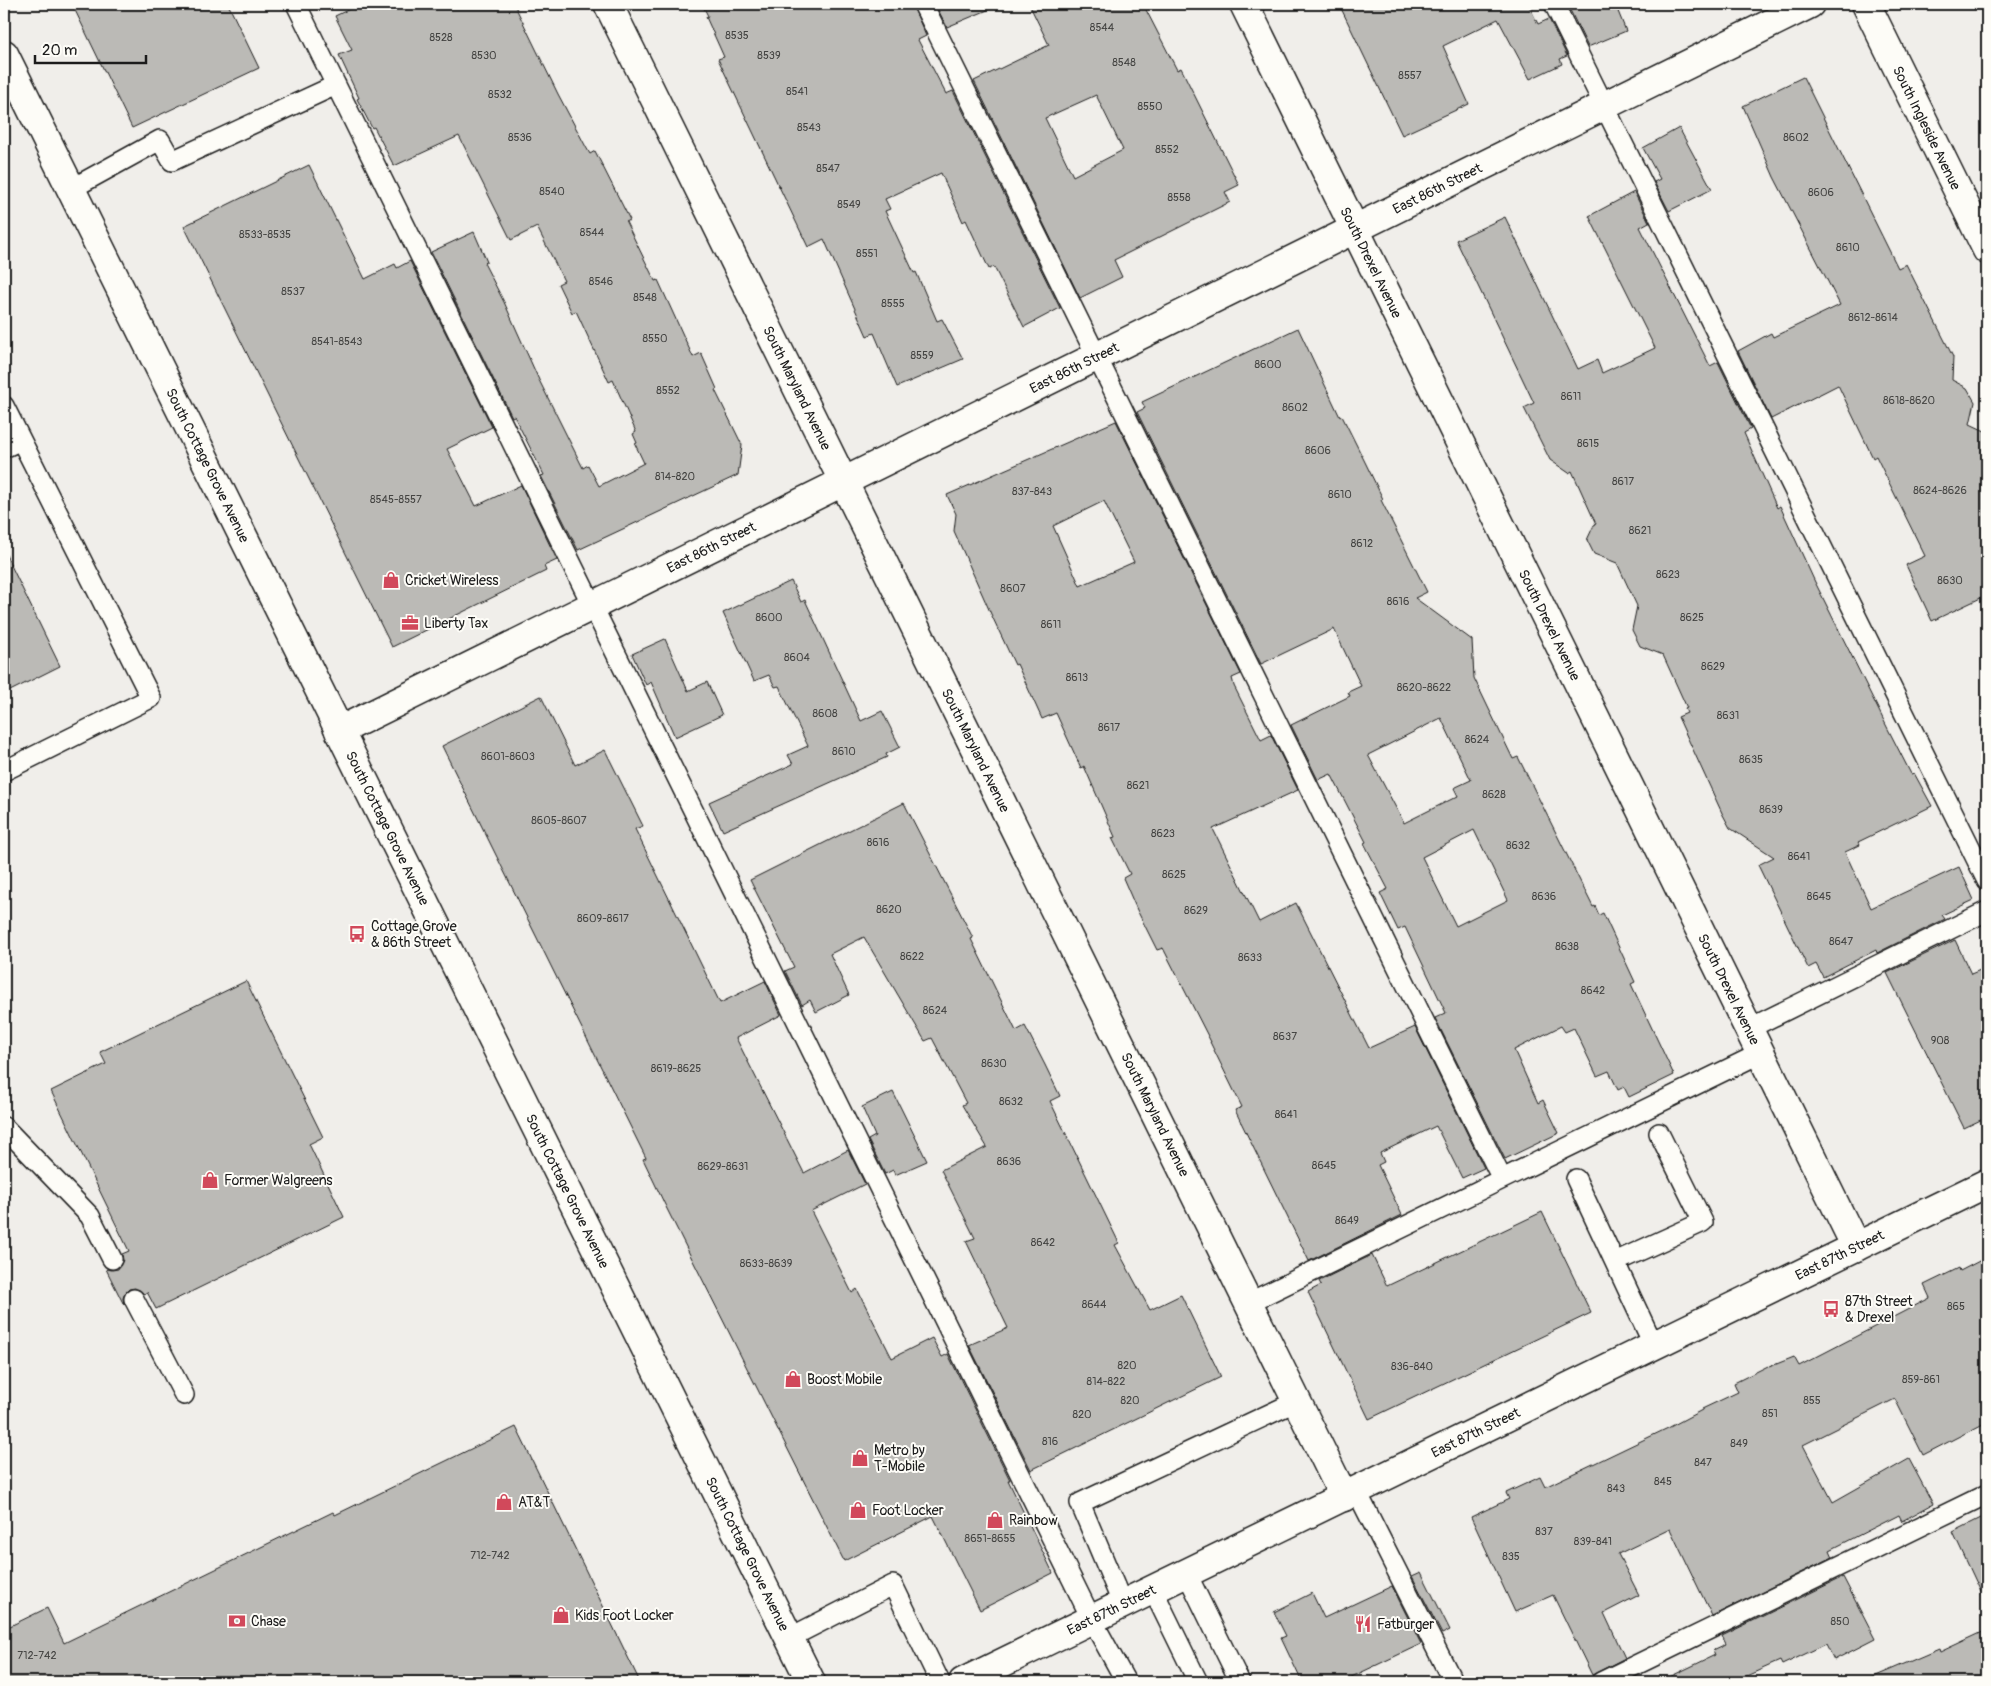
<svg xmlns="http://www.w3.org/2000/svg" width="1991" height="1686" viewBox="0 0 1991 1686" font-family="Pangolin,sans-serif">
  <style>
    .building { fill: #bbbab6; stroke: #1c1c1c; fill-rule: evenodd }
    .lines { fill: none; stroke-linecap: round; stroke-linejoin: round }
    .lane-casing { stroke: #1c1c1c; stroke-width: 22 }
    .street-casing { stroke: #1c1c1c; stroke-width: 31 }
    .secondary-casing { stroke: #1c1c1c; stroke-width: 31 }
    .lane { stroke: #fdfcf7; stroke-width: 19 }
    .street { stroke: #fdfcf7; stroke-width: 28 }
    .secondary { stroke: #fdfcf7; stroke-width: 28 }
    .labels { text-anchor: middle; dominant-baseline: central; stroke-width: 4; stroke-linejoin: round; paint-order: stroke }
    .number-label { font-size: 11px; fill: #444442 }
    .street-label { font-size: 14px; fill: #1c1c1c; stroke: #fdfcf7 }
    .poi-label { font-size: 14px; fill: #1c1c1c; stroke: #fdfcf7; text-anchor: start }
  </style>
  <rect width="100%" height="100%" fill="#f0eeea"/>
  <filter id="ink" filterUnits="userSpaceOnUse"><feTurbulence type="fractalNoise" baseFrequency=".02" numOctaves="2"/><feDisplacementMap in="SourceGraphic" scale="10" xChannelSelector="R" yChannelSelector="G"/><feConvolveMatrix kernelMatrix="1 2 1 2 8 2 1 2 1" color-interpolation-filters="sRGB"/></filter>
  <g filter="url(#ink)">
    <!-- building -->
    <path class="building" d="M72,4H228L259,68L132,128Z
      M360,4H514L558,94L586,147L590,154L595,151L630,220L626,222L655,281L658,280L693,357L701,353L717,389L715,390L742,445L738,475L578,550L541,476L544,475L514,416L512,417L431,252L474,232L487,262L484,263L504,302L539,380L583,468L588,465L599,486L644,463L635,444L637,443L633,434L636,432L613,380L609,382L576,311L572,313L558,284L564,281L537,227L511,240L459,136L394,166L374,127L372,128L357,99L359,98L339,55L352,50L335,16Z
      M702,4H912L926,36L918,40L946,94L953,91L1060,308L1024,327L994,267L989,269L966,220L963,222L941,173L885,199L890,209L885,211L914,273L916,272L937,321L942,319L963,359L897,387L874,333L867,336L824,239L808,247L718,59L724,57L706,17L708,16Z
      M935,4H1002L947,27Z
      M1029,4H1143L1177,70L1181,68L1239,185L1225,192L1230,202L1114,260L1122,277L1080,298L974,81L1049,45ZM1096,95L1123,150L1073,176L1045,118Z
      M1339,4H1528L1538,24L1549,19L1567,56L1560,59L1562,64L1530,79L1498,19L1443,46L1469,104L1402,135Z
      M1585,4H1615L1626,31L1588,47L1570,10Z
      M1803,77L1898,268L1906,264L1948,347L1953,357L1952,380L1967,388L1975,402L1970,424L1987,432V595L1932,621L1906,565L1925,556L1876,456L1873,458L1838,385L1771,419L1738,351L1771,333L1773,337L1840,305L1774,177L1743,106Z
      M1679,128L1712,189L1669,211L1654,182L1660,179L1643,148Z
      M309,165L365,279L395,264L397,268L410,261L492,427L447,449L476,506L521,485L557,560L544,566L546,571L392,647L184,226Z
      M1634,192L1649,222L1640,227L1710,366L1718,362L1751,429L1744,433L1777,508L1780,506L1814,580L1888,729L1911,774L1914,773L1932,806L1858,842L1860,845L1845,852L1871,908L1959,867L1974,900L1942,915L1945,919L1877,953L1876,950L1823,977L1816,964L1808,968L1758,865L1774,857L1730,828L1722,813L1678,717L1687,713L1685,709L1687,708L1663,655L1640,646L1632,630L1637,606L1617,563L1594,554L1587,540L1594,525L1596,524L1572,471L1569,473L1550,460L1524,408L1534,403L1456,240L1505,217L1578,369L1597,360L1602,373L1655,348L1589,216Z
      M1298,328L1340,417L1342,416L1364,460L1383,499L1381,500L1427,592L1415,598L1472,640L1474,678L1513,759L1518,757L1593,907L1595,906L1599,915L1603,913L1635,982L1631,984L1674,1075L1629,1097L1624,1087L1618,1090L1609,1071L1597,1076L1574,1028L1565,1032L1561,1026L1514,1050L1538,1103L1543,1100L1559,1133L1505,1159L1435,1018L1446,1013L1405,927L1398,930L1380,893L1388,889L1364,843L1366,842L1331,774L1318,780L1291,725L1350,696L1348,692L1361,686L1334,629L1261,664L1137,412L1145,408L1142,402ZM1441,718L1471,780L1454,788L1458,796L1404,823L1368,755ZM1474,830L1508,900L1456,926L1422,857Z
      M1116,421L1241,674L1232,678L1234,686L1261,740L1271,735L1298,790L1213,829L1259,922L1296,903L1369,1048L1415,1027L1484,1168L1462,1178L1436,1126L1380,1153L1384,1162L1378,1165L1402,1215L1309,1261L1235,1110L1242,1107L1210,1042H1211L1163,948L1157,950L1137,910L1123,878L1130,874L1112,838L1115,837L1084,766L1081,768L1056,713L1042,719L1017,664L1015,665L991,614L954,531L956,514L947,495ZM1104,501L1134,562L1080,586L1053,526Z
      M4,551L60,666L4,694Z
      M791,581L801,602L805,600L861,721L882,711L900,747L886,754L887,757L723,831L709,802L793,764L788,755L808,746L779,686L775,687L769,675L754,681L723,613Z
      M665,639L688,691L707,682L722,715L675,737L651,682L646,685L632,654Z
      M541,696L575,765L605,750L643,826L635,829L720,1003L765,981L781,1015L736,1038L804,1173L848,1150L865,1184L811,1211L852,1293L857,1289L892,1358L932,1338L942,1357L948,1354L1010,1480H1008L1053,1573L980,1610L933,1516L844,1561L667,1209L643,1159L646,1158L442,746Z
      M904,803L973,938L971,939L1016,1031L1025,1026L1045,1065L1060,1096L1050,1101L1119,1243L1115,1245L1150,1310L1181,1295L1221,1377L1031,1470L969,1345L1008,1328L966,1241L975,1238L941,1170L987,1147L962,1105L966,1103L932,1038L925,1041L864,937L830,954L849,995L816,1012L810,1000L802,1005L785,971L794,967L750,880Z
      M1955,940L1971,974L1987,967V1117L1964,1128L1887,973Z
      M246,981L323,1137L309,1144L344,1217L156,1309L147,1292L144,1294L135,1288L129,1289L125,1293L123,1298L124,1305L106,1269L112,1270L118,1269L123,1260L122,1254L129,1251L51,1091L106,1064L100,1052Z
      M893,1092L927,1161L895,1175L893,1170L885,1174L868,1140L875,1136L862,1107Z
      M1542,1212L1591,1313L1369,1419L1308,1292L1321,1285L1319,1281L1372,1255L1387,1286Z
      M1987,1257V1422L1923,1455L1895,1399L1803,1445L1833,1502L1909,1459L1933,1504L1902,1521L1899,1515L1830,1550L1833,1557L1712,1616L1670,1529L1618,1554L1639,1595L1604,1613L1625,1658L1592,1675L1553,1595L1515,1612L1471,1517L1509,1499L1506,1493L1540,1477L1545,1487L1668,1428L1702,1410V1409L1738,1392L1734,1383L1768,1366L1769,1367L1794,1357L1799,1366L1930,1298L1924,1285L1959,1268L1960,1271Z
      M516,1427L640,1682H4V1629L47,1608L64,1643L333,1512L335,1515Z
      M1987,1515V1605L1953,1532Z
      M1421,1572L1450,1630L1442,1634L1412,1576Z
      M1843,1577L1875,1639L1834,1660L1826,1644L1782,1665L1780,1661L1733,1682H1659L1715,1655L1713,1650L1726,1644L1722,1636Z
      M1392,1586L1421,1644L1341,1682H1302L1281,1638L1286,1636L1274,1612L1312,1593L1324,1618Z
      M1987,1630V1682H1862L1939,1649L1940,1652Z"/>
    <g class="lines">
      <!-- lane casing -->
      <g class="lane-casing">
        <path id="lane" d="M296,4L1092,1620L1126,1682
          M923,4L1502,1179
          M1554,4L1987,881
          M71,189L160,140L172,161L336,85
          M4,406L151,698L4,771
          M4,448L21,440
          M1748,1029L1987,911
          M4,1127L90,1216L112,1259
          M1576,1179L1654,1346
          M1615,1262L1703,1222L1659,1133
          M134,1299L184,1395
          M1248,1303L1761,1053
          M1356,1490L1453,1682
          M1187,1574L1240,1682
          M1153,1590L1198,1682
          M1123,1605L1080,1503L1297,1401
          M789,1638L893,1585L940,1682
          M1601,1682L1987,1494"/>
      </g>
      <!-- street casing -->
      <g class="street-casing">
        <g id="street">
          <path id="s1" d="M608,4L1344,1497"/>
          <path id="s2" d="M1244,4L1856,1247"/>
          <path id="s3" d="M1866,4L1987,250"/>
          <path id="s4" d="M339,731L1810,4"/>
        </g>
      </g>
      <!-- secondary casing -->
      <g class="secondary-casing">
        <g id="secondary">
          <path id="s5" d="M4,54L811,1682"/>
          <path id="s6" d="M963,1682L1987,1183"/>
        </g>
      </g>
      <!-- lane -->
      <use href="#lane" class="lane"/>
      <!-- street -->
      <use href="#street" class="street"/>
      <!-- secondary -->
      <use href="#secondary" class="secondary"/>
    </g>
  </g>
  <!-- icons -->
  <defs>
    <g id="shop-bare" transform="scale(1.35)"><path d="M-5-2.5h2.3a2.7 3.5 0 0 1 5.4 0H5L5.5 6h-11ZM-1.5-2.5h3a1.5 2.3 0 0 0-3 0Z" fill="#d1495b" stroke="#fdfcf7" stroke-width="2.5" paint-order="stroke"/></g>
    <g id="office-bare" transform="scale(1.35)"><path d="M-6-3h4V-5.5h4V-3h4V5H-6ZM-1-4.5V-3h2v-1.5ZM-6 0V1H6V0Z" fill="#d1495b" stroke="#fdfcf7" stroke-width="2.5" paint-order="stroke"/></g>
    <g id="bus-bare" transform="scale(1.35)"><path d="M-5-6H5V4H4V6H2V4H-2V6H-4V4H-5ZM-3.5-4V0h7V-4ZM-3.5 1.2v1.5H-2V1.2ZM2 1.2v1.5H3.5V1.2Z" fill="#d1495b" stroke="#fdfcf7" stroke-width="2.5" paint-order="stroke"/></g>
    <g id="bank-bare" transform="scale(1.35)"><path d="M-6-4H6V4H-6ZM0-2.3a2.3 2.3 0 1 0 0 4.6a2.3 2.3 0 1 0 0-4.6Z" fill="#d1495b" stroke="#fdfcf7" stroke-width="2.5" paint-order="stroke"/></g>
    <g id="restaurant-bare" transform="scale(1.35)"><path d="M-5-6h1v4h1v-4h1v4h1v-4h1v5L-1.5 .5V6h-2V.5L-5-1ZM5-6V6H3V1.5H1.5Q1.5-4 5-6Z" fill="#d1495b" stroke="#fdfcf7" stroke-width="2.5" paint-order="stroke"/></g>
  </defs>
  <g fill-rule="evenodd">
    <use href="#shop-bare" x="391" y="580"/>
    <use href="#office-bare" x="410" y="623"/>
    <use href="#bus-bare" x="357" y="934"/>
    <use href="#shop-bare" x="210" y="1180"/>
    <use href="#bus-bare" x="1831" y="1309"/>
    <use href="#shop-bare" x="793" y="1379"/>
    <use href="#shop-bare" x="860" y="1458"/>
    <use href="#shop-bare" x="504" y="1502"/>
    <use href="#shop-bare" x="858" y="1510"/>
    <use href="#shop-bare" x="995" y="1520"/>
    <use href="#shop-bare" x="561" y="1615"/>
    <use href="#bank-bare" x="237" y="1621"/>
    <use href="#restaurant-bare" x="1363" y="1624"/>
  </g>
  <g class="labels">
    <!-- number labels -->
    <g class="number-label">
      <text x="1102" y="27">8544</text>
      <text x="737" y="35">8535</text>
      <text x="441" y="37">8528</text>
      <text x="484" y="55">8530</text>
      <text x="769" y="55">8539</text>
      <text x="1124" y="62">8548</text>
      <text x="1410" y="75">8557</text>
      <text x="797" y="91">8541</text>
      <text x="500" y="94">8532</text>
      <text x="1150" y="106">8550</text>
      <text x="809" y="127">8543</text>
      <text x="520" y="137">8536</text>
      <text x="1796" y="137">8602</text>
      <text x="1167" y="149">8552</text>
      <text x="828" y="168">8547</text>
      <text x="552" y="191">8540</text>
      <text x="1821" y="192">8606</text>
      <text x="1179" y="197">8558</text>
      <text x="849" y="204">8549</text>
      <text x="592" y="232">8544</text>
      <text x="265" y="234">8533-8535</text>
      <text x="1848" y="247">8610</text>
      <text x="867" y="253">8551</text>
      <text x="601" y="281">8546</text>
      <text x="293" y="291">8537</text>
      <text x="645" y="297">8548</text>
      <text x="893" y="303">8555</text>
      <text x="1873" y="317">8612-8614</text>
      <text x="655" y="338">8550</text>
      <text x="337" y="341">8541-8543</text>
      <text x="922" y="355">8559</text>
      <text x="1268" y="364">8600</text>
      <text x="668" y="390">8552</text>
      <text x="1571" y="396">8611</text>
      <text x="1909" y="400">8618-8620</text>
      <text x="1295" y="407">8602</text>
      <text x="1588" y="443">8615</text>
      <text x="1318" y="450">8606</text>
      <text x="675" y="476">814-820</text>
      <text x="1623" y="481">8617</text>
      <text x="1940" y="490">8624-8626</text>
      <text x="1032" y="491">837-843</text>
      <text x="1340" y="494">8610</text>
      <text x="396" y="499">8545-8557</text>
      <text x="1640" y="530">8621</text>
      <text x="1362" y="543">8612</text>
      <text x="1668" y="574">8623</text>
      <text x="1950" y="580">8630</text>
      <text x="1013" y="588">8607</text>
      <text x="1398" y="601">8616</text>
      <text x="769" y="617">8600</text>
      <text x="1692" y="617">8625</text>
      <text x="1051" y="624">8611</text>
      <text x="797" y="657">8604</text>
      <text x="1713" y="666">8629</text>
      <text x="1077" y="677">8613</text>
      <text x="1424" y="687">8620-8622</text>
      <text x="825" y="713">8608</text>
      <text x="1728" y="715">8631</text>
      <text x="1109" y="727">8617</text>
      <text x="1477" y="739">8624</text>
      <text x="844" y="751">8610</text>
      <text x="508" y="756">8601-8603</text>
      <text x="1751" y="759">8635</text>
      <text x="1138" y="785">8621</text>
      <text x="1494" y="794">8628</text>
      <text x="1771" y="809">8639</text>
      <text x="559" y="820">8605-8607</text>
      <text x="1163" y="833">8623</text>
      <text x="878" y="842">8616</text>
      <text x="1518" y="845">8632</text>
      <text x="1799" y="856">8641</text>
      <text x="1174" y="874">8625</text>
      <text x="1544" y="896">8636</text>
      <text x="1819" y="896">8645</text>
      <text x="889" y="909">8620</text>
      <text x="1196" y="910">8629</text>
      <text x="603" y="918">8609-8617</text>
      <text x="1841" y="941">8647</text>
      <text x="1567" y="946">8638</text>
      <text x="912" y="956">8622</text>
      <text x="1250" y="957">8633</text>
      <text x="1593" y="990">8642</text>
      <text x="935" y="1010">8624</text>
      <text x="1285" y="1036">8637</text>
      <text x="1940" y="1040">908</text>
      <text x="994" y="1063">8630</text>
      <text x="676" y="1068">8619-8625</text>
      <text x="1011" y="1101">8632</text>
      <text x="1286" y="1114">8641</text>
      <text x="1009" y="1161">8636</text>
      <text x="1324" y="1165">8645</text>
      <text x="723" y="1166">8629-8631</text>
      <text x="1347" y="1220">8649</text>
      <text x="1043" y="1242">8642</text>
      <text x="766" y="1263">8633-8639</text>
      <text x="1094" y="1304">8644</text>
      <text x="1956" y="1306">865</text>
      <text x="1127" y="1365">820</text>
      <text x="1412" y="1366">836-840</text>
      <text x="1921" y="1379">859-861</text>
      <text x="1106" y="1381">814-822</text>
      <text x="1130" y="1400">820</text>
      <text x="1812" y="1400">855</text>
      <text x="1770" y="1413">851</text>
      <text x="1082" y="1414">820</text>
      <text x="1050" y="1441">816</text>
      <text x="1739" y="1443">849</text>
      <text x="1703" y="1462">847</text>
      <text x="1663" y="1481">845</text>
      <text x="1616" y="1488">843</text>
      <text x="1544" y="1531">837</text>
      <text x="990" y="1538">8651-8655</text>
      <text x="1593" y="1541">839-841</text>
      <text x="490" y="1555">712-742</text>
      <text x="1511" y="1556">835</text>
      <text x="1840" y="1621">850</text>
      <text x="37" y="1655">712-742</text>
    </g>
    <!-- street labels -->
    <g class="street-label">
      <text stroke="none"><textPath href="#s3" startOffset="138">South Ingleside Avenue</textPath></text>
      <text stroke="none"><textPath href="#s4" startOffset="1225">East 86th Street</textPath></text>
      <text stroke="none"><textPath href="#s2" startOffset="288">South Drexel Avenue</textPath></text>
      <text stroke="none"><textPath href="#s4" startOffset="820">East 86th Street</textPath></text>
      <text stroke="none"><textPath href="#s1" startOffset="428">South Maryland Avenue</textPath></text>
      <text stroke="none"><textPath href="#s5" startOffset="459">South Cottage Grove Avenue</textPath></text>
      <text stroke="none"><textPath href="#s4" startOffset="415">East 86th Street</textPath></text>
      <text stroke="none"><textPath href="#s2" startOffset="692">South Drexel Avenue</textPath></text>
      <text stroke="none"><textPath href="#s1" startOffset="832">South Maryland Avenue</textPath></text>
      <text stroke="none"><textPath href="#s5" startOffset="864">South Cottage Grove Avenue</textPath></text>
      <text stroke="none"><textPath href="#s2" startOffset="1098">South Drexel Avenue</textPath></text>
      <text stroke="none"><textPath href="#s1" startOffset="1238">South Maryland Avenue</textPath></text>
      <text stroke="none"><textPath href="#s5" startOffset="1269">South Cottage Grove Avenue</textPath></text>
      <text stroke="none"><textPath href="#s6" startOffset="975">East 87th Street</textPath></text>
      <text stroke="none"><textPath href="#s6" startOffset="570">East 87th Street</textPath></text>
      <text stroke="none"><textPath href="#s5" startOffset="1674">South Cottage Grove Avenue</textPath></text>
      <text stroke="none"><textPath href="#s6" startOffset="165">East 87th Street</textPath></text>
    </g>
    <!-- poi labels -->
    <g class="poi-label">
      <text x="405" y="580">Cricket Wireless</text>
      <text x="424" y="623">Liberty Tax</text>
      <text x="371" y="926">Cottage Grove<tspan x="371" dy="16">&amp; 86th Street</tspan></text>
      <text x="224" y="1180">Former Walgreens</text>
      <text x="1845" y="1301">87th Street<tspan x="1845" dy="16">&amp; Drexel</tspan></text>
      <text x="807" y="1379">Boost Mobile</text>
      <text x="874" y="1450">Metro by<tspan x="874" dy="16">T-Mobile</tspan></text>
      <text x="518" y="1502">AT&amp;T</text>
      <text x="872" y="1510">Foot Locker</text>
      <text x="1009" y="1520">Rainbow</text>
      <text x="575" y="1615">Kids Foot Locker</text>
      <text x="251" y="1621">Chase</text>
      <text x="1377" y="1624">Fatburger</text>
    </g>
  </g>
  <!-- margin -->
  <rect width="1991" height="1686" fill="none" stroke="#fdfcf7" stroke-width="20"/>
  <rect x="10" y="10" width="1971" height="1666" fill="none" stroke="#1c1c1c" stroke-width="2" filter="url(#ink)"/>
  <!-- scale -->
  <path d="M35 55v8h111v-8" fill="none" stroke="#1c1c1c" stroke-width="2.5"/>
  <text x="42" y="55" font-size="15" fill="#1c1c1c" stroke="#fdfcf7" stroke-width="4" paint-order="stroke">20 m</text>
</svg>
